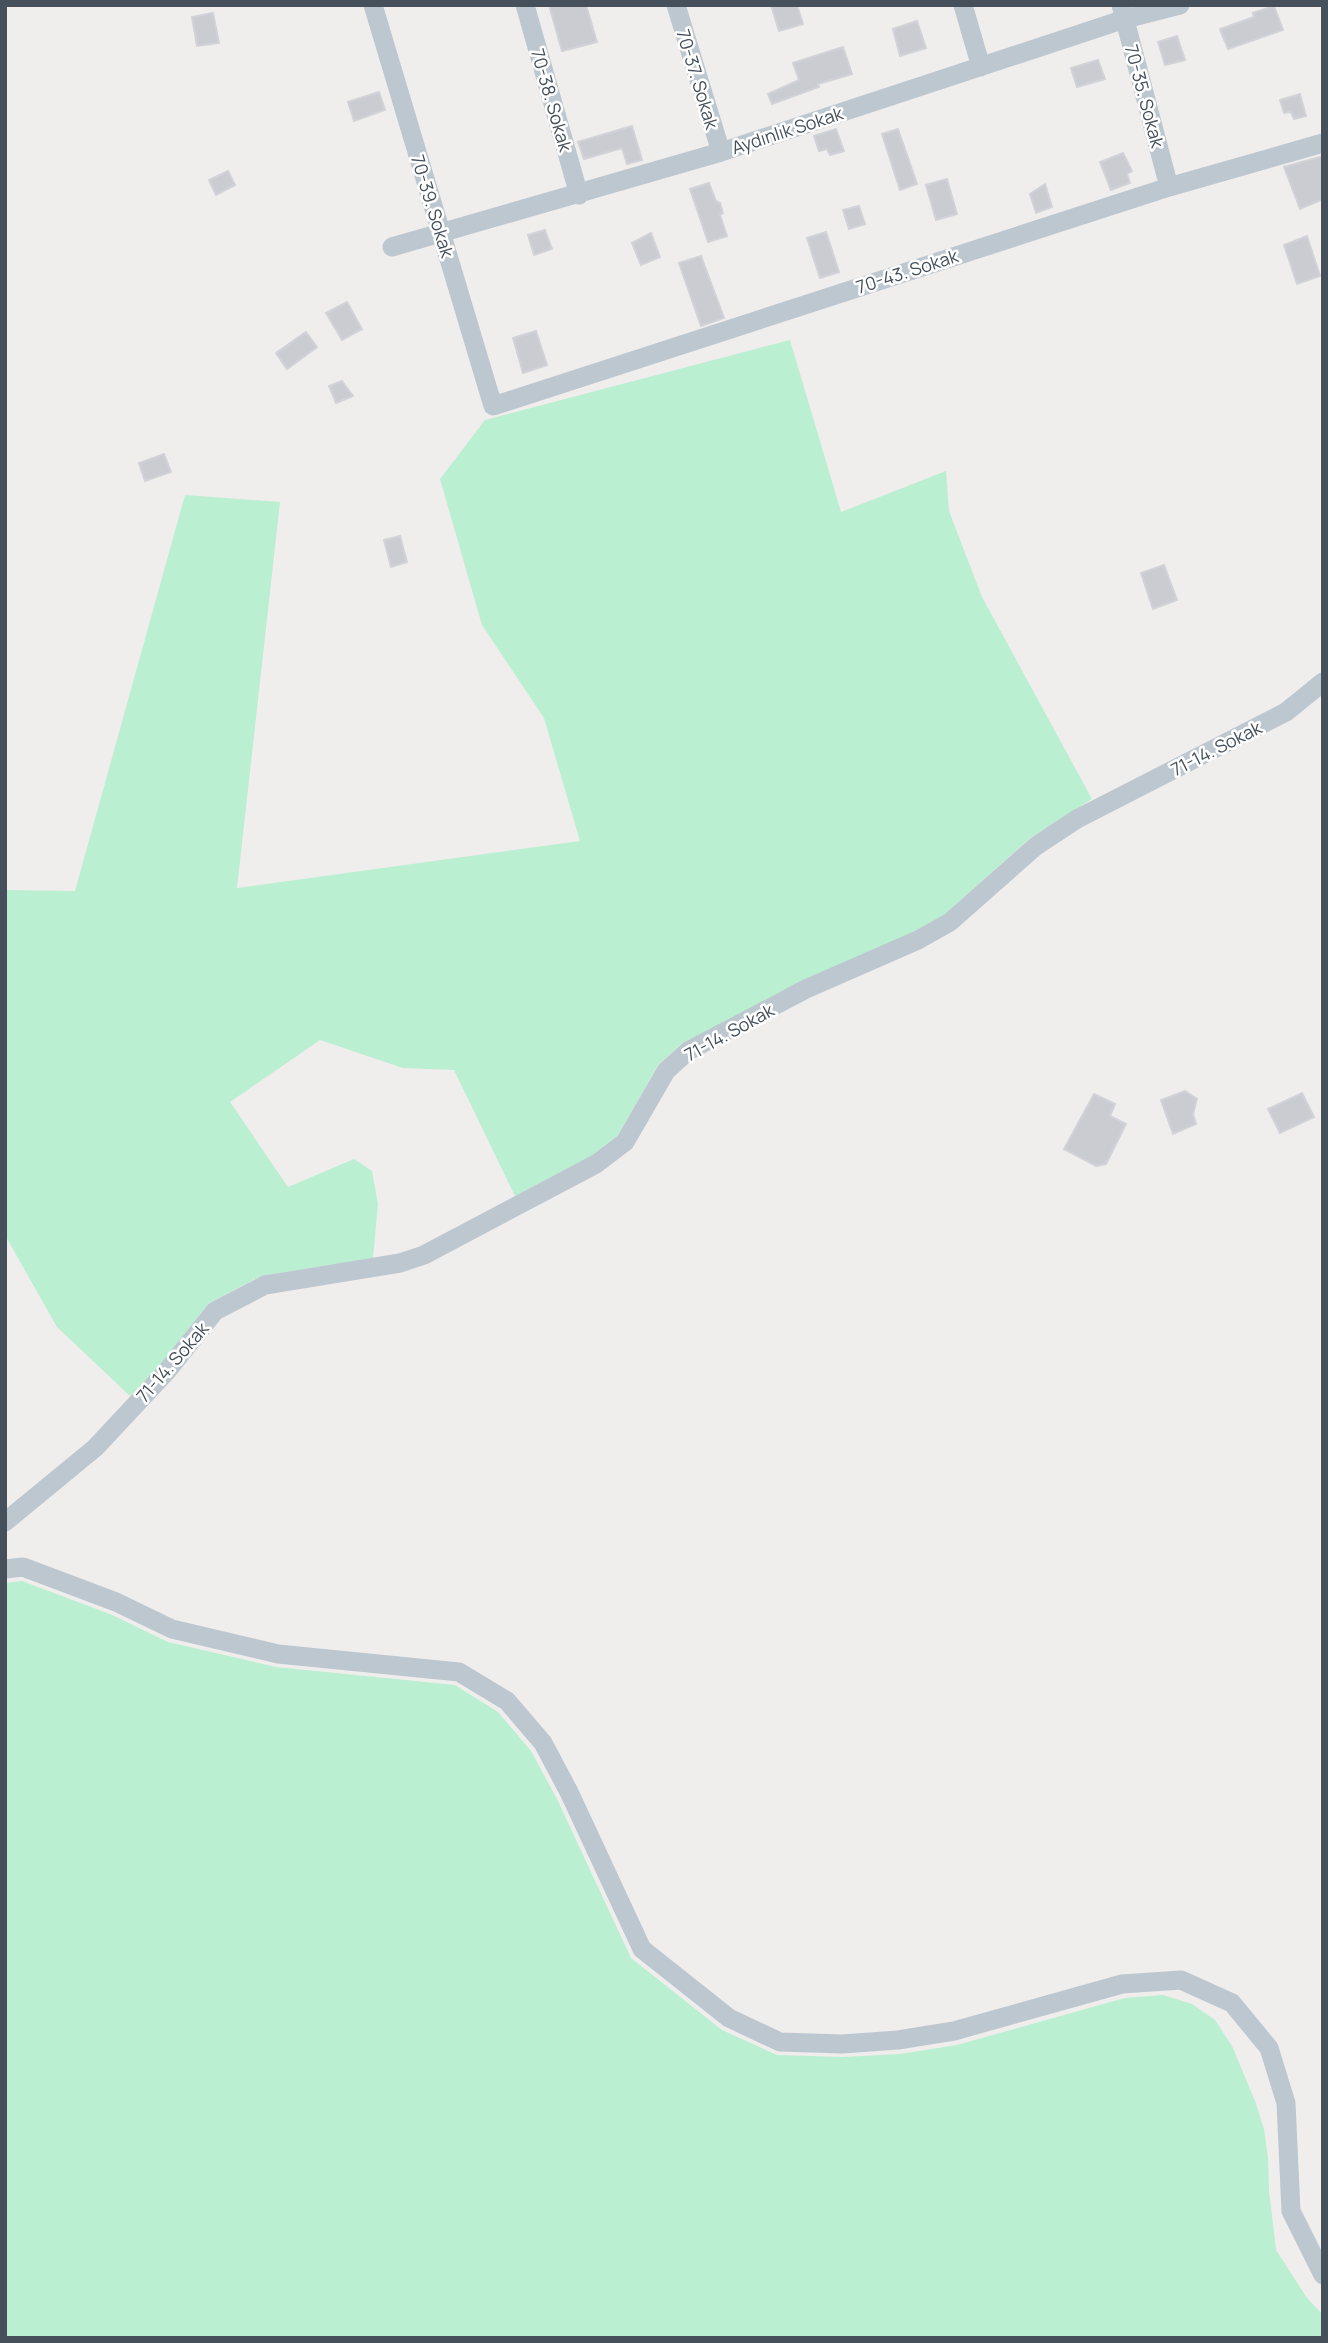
<svg xmlns="http://www.w3.org/2000/svg" width="1328" height="2343" viewBox="0 0 1328 2343" font-family="Manrope,sans-serif">
  <style>
    .green { fill: #baefd2 }
    .building { fill: #caccd2; stroke: #d1d3d9; stroke-width: 2 }
    .lines { fill: none; stroke-linecap: round; stroke-linejoin: round }
    .minor { stroke: #bdc7d0; stroke-width: 19 }
    .labels { text-anchor: middle; dominant-baseline: central; stroke-width: 5; stroke-linejoin: round; paint-order: stroke }
    .street-label { font-size: 18px; fill: #45505b; stroke: #fff }
  </style>
  <rect width="100%" height="100%" fill="#f0eded"/>
  <!-- green -->
  <path class="green" d="M790,340L841,512L946,471L949,511L982,597L1092,799L1030,838L945,914L913,932L682,1043L658,1065L618,1135L591,1156L515,1196L454,1070L403,1068L320,1040L230,1102L288,1187L354,1159L372,1171L378,1204L373,1258L261,1276L209,1303L160,1365L130,1396L57,1327L5,1235V890L75,891L185,495L280,502L237,888L580,841L544,718L482,625L440,479L485,420Z
    M22,1581L110,1614L168,1642L276,1667L455,1685L498,1712L531,1751L557,1799L631,1958L722,2030L777,2055L842,2057L900,2054L957,2045L1125,1998L1163,1995L1192,2004L1215,2020L1232,2046L1255,2101L1264,2129L1268,2158L1269,2190L1276,2250L1307,2298L1323,2315V2338H5V1583Z"/>
  <!-- building -->
  <path class="building" d="M549,5H586L597,42L562,51Z
    M771,5H797L803,24L779,31Z
    M1274,6L1283,30L1228,49L1220,29L1254,17L1253,13Z
    M213,13L219,43L197,46L192,17Z
    M917,21L926,48L900,56L893,29Z
    M1177,36L1185,60L1165,65L1158,42Z
    M843,47L852,74L818,84L819,87L772,104L768,94L799,80L793,63Z
    M1098,60L1105,79L1077,87L1071,68Z
    M379,92L385,110L354,121L348,102Z
    M1300,94L1306,116L1294,119L1291,112L1284,113L1280,100Z
    M632,126L642,160L627,164L622,148L584,159L578,142Z
    M836,129L844,151L830,155L827,149L819,151L814,136Z
    M898,129L917,184L900,190L882,134Z
    M1123,153L1132,171L1127,174L1130,183L1111,190L1100,162Z
    M1323,156V199L1300,209L1284,167Z
    M228,171L235,185L216,195L209,180Z
    M947,179L957,214L936,220L926,185Z
    M709,183L716,201L720,203L723,213L720,215L727,236L708,242L690,189Z
    M1045,184L1052,207L1036,213L1030,194Z
    M859,206L865,224L849,229L843,210Z
    M545,230L552,249L534,255L528,235Z
    M826,232L839,272L820,278L807,238Z
    M651,233L660,257L641,265L632,243Z
    M1307,236L1320,276L1297,284L1284,245Z
    M701,256L724,318L701,326L679,263Z
    M347,302L362,329L342,340L326,313Z
    M536,331L547,365L523,373L513,338Z
    M306,332L317,347L287,369L276,353Z
    M342,381L353,396L336,403L329,386Z
    M164,454L171,472L145,481L139,463Z
    M400,536L407,562L391,567L384,540Z
    M1164,565L1177,600L1153,609L1141,573Z
    M1185,1091L1197,1099L1193,1114L1196,1124L1173,1134L1161,1100Z
    M1302,1093L1314,1117L1280,1133L1268,1109Z
    M1094,1094L1115,1104L1110,1116L1126,1124L1106,1164L1096,1166L1064,1149Z"/>
  <g class="lines">
    <!-- minor -->
    <path class="minor" d="M373,5L493,406L1169,187L1323,143
      M525,5L579,195
      M676,5L721,152
      M963,5L981,67
      M1121,5L1169,187
      M392,247L721,152L1125,19L1180,5
      M5,1522L95,1448L167,1371L215,1311L265,1285L400,1263L424,1255L596,1164L625,1142L666,1071L688,1051L806,989L918,940L950,922L1036,846L1077,819L1286,712L1323,682
      M5,1569L23,1567L116,1602L172,1629L278,1654L459,1672L507,1701L543,1743L569,1792L642,1949L729,2018L780,2042L842,2044L898,2040L954,2031L1122,1984L1181,1980L1232,2003L1269,2048L1286,2103L1291,2211L1323,2275"/>
  </g>
  <g class="labels">
    <!-- street labels -->
    <g class="street-label">
      <text transform="translate(698 79) rotate(73)">70-37. Sokak</text>
      <text transform="translate(1145 96) rotate(75)">70-35. Sokak</text>
      <text transform="translate(552 100) rotate(74)">70-38. Sokak</text>
      <text transform="translate(787 130) rotate(-18)">Aydınlık Sokak</text>
      <text transform="translate(433 206) rotate(73)">70-39. Sokak</text>
      <text transform="translate(907 271) rotate(-18)">70-43. Sokak</text>
      <text transform="translate(1216 748) rotate(-27)">71-14. Sokak</text>
      <text transform="translate(729 1032) rotate(-29)">71-14. Sokak</text>
      <text transform="translate(172 1362) rotate(-49)">71-14. Sokak</text>
    </g>
  </g>
  <!-- border -->
  <rect width="1328" height="2343" fill="none" stroke="#45505b" stroke-width="14"/>
</svg>
